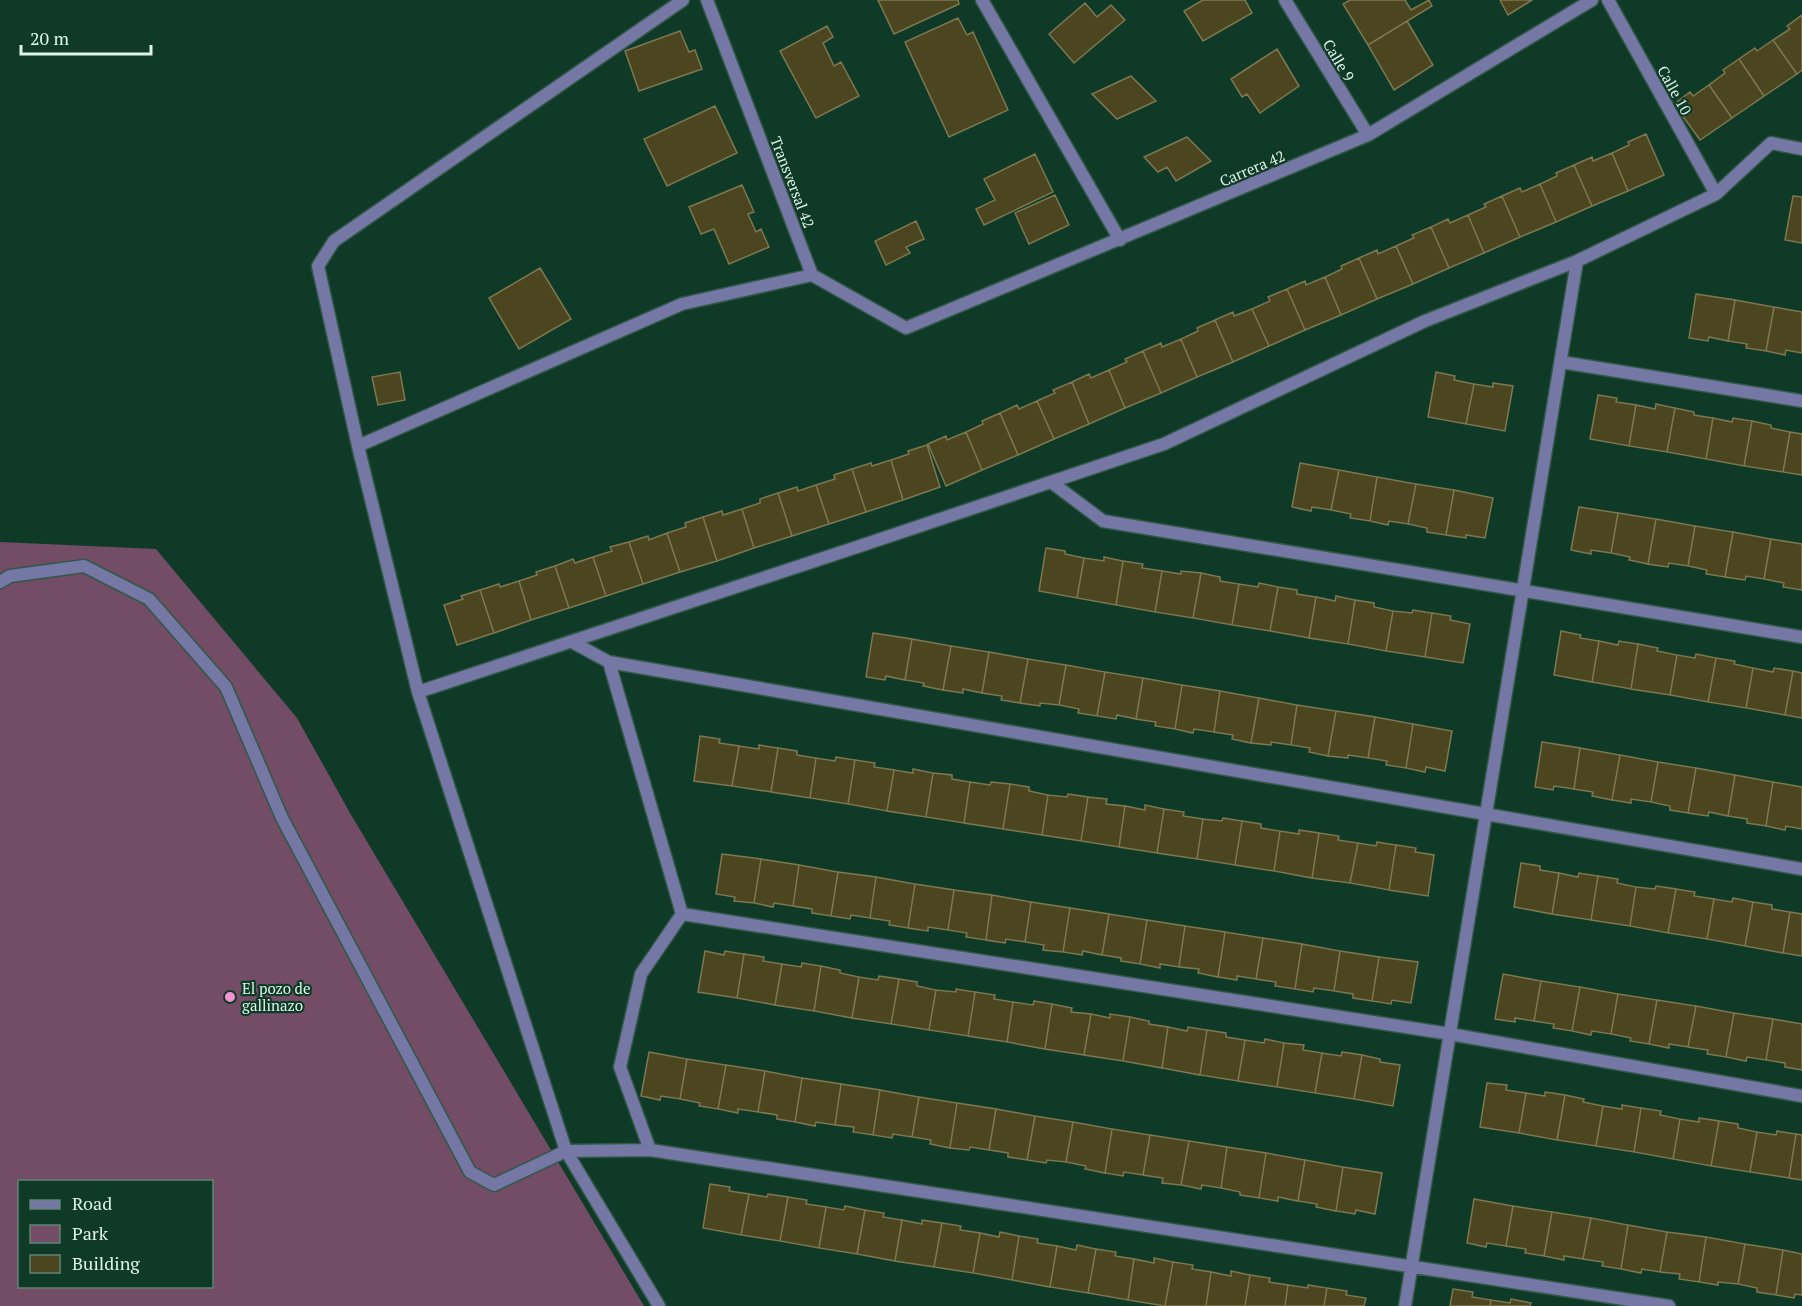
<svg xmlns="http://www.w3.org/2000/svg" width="1802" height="1306" viewBox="0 0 1802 1306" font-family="'PT Serif',serif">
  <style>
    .green { fill: #734d65; fill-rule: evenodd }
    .building { fill: #4b461f; stroke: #7d7850; stroke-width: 1.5 }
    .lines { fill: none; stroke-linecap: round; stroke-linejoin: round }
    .lane-casing { stroke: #315847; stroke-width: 15 }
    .street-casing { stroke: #315847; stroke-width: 15 }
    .lane { stroke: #7577a5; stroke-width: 12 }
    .street { stroke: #7577a5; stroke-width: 12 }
    .poi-dot { fill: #f591d2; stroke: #103a28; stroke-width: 2 }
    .labels { text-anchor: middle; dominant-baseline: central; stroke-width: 4.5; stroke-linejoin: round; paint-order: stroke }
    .street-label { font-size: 15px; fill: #ddf4e7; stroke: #103a28 }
    .poi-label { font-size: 15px; fill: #ddf4e7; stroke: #103a28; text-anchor: start }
  </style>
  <rect width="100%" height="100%" fill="#103a28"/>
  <!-- green -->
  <path class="green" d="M0,542L156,549L297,718L350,813L644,1306H0ZM20,1182H212V1286H20Z"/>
  <!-- building -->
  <path class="building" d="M878,0H958L959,4L894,34Z
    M1203,0H1245L1252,13L1203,41L1184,11Z
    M1350,0H1405L1411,10L1429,0L1432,6L1368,45L1343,4Z
    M1500,0H1532L1508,15Z
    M1085,3L1097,17L1111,5L1125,20L1074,63L1049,34Z
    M1802,15V70L1797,74L1773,40L1790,29L1787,26Z
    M958,18L967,35L973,32L1008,110L949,137L905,42Z
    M1407,21L1433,65L1394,90L1368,45Z
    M827,26L833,37L823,43L834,66L841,62L859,96L816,118L780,51Z
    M680,31L689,52L695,50L702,69L639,91L625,51Z
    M1773,40L1797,74L1764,96L1739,59L1755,48L1757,51Z
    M1277,49L1299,86L1260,113L1247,94L1242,97L1231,79Z
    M1739,59L1764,96L1732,118L1709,85L1725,73L1723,70Z
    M1131,76L1156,101L1117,119L1092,94Z
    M1709,85L1732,118L1700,140L1674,104L1690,92L1693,96Z
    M715,106L737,153L667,186L644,139Z
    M1646,134L1664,175L1628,191L1612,153L1629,145L1628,142Z
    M1187,137L1211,161L1176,181L1167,167L1158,172L1144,157Z
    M1612,153L1628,191L1592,206L1574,165L1592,157L1593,161Z
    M1035,154L1053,192L984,225L976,209L995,200L984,179Z
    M1574,165L1592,206L1556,222L1540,184L1557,176L1556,173Z
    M1540,184L1556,222L1520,237L1502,196L1520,188L1522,192Z
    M742,185L754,212L748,214L756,232L761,229L769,247L729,264L714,229L701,234L689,207Z
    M1055,195L1069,225L1029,244L1015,213Z
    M1502,196L1520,237L1484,253L1468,215L1486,207L1484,204Z
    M1793,196L1802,197V243L1785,240Z
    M1468,215L1484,253L1449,268L1431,227L1448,219L1450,223Z
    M916,221L924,239L906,247L910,253L886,265L875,241Z
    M1431,227L1449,268L1413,284L1396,246L1414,238L1412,235Z
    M1396,246L1413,284L1377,299L1359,258L1377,250L1378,254Z
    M1359,258L1377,299L1341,315L1325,277L1342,269L1341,266Z
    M540,268L571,319L519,349L489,298Z
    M1325,277L1341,315L1305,330L1287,289L1305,281L1306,285Z
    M1287,289L1305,330L1269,346L1252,309L1270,301L1268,297Z
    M1696,294L1735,300L1728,341L1709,337L1708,341L1689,338Z
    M1735,300L1774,307L1766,351L1746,348L1747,344L1728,341Z
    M1774,307L1802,312V353L1786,350L1785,355L1766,351Z
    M1252,309L1269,346L1233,362L1215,320L1233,312L1234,316Z
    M1215,320L1233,362L1197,377L1181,339L1198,331L1197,328Z
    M1181,339L1197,377L1161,393L1143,351L1161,343L1162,347Z
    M1143,351L1161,393L1125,408L1109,370L1127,362L1125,359Z
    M1109,370L1125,408L1089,424L1072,382L1089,374L1091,378Z
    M400,372L405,400L378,405L372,377Z
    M1436,372L1455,376L1454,380L1474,384L1466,424L1428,417Z
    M1072,382L1089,424L1054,439L1037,401L1055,393L1053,390Z
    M1493,383L1513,386L1505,431L1466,424L1474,384L1493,387Z
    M1598,395L1617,398L1616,402L1636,405L1629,446L1590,439Z
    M1037,401L1054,439L1018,455L1000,413L1017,405L1019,409Z
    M1656,404L1675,408L1667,452L1629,446L1636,405L1655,409Z
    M1675,408L1694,412V415L1713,418L1706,459L1667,452Z
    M1000,413L1018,455L982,470L966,432L983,424L982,421Z
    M1713,418L1732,422L1733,418L1752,421L1744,466L1706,459Z
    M1752,421L1771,425V428L1790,432L1783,472L1744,466Z
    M966,432L982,470L946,486L928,444L946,436L947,440Z
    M1790,432L1802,434V475L1783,472Z
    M927,445L940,487L903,500L891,460L909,454L908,451Z
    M891,460L903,500L866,512L852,469L871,463L872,466Z
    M1300,463L1339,470L1331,510L1312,507L1311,511L1292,507Z
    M852,469L866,512L829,524L816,485L835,479L834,475Z
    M1339,470L1377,477L1370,521L1350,518L1351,514L1331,510Z
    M1377,477L1416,484L1408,524L1389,521L1388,525L1370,521Z
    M1416,484L1454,490L1446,535L1427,532V528L1408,524Z
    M816,485L829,524L792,536L778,493L797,487L798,491Z
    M1454,490L1493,498L1485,538L1466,535V538L1446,535Z
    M778,493L792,536L754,548L742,509L760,503V499Z
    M1579,507L1618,513L1611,553L1591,550V554L1571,550Z
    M742,509L754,548L717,561L703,517L722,511L723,515Z
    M1618,513L1656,519L1648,564L1629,560L1630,557L1611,553Z
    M703,517L717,561L680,572L667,533L686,527L685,523Z
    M1656,519L1695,526L1688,566L1669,563L1668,567L1648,564Z
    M1695,526L1733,532L1725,577L1706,574L1707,570L1688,566Z
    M1733,532L1771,539L1764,579L1746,576L1745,580L1725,577Z
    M667,533L680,572L643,584L629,542L648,536L649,540Z
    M1771,539L1802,544V590L1783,587L1784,583L1764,579Z
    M629,542L643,584L606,596L593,557L612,551L610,547Z
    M1046,548L1065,551V554L1084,558L1077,598L1039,591Z
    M593,557L606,596L569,608L555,566L573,559L575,563Z
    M1104,557L1123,561L1116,605L1077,598L1084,558L1104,561Z
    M1123,561L1143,564L1142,568L1162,571L1155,612L1116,605Z
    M555,566L569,608L531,620L519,581L537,575L536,572Z
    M1162,571L1181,574V571L1201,573L1193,618L1155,612Z
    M1201,573L1220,577V581L1239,584L1232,625L1193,618Z
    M519,581L531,620L494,633L480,590L499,584L500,587Z
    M1259,583L1278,587L1270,631L1232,625L1239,584L1258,587Z
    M1278,587L1297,590V594L1316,597L1309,638L1270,631Z
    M480,590L494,633L457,645L444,605L463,599L461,596Z
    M1336,596L1355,600L1348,644L1309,638L1316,597L1335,601Z
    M1355,600L1374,603V607L1393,611L1386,651L1348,644Z
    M1413,610L1432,613L1425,657L1386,651L1393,611L1412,613Z
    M1432,613L1451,616L1450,620L1470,624L1463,663L1425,657Z
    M1561,631L1581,635L1580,638L1599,641L1592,682L1554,675Z
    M873,633L912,639L905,680L886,676L885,680L866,677Z
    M912,639L951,646L943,690L923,686L924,683L905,680Z
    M1599,641L1618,645L1619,641L1638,644L1631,689L1592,682Z
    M1638,644L1658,648L1657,651L1677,655L1670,695L1631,689Z
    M951,646L989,652L982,693L963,689V693L943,690Z
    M989,652L1028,659L1020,703L1001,700L1002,696L982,693Z
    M1696,654L1716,658L1708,702L1670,695L1677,655L1695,658Z
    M1716,658L1735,661L1734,664L1753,668L1746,708L1708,702Z
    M1028,659L1066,665L1059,705L1040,703V706L1020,703Z
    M1066,665L1105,672L1097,716L1078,713L1079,709L1059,705Z
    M1753,668L1773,672L1774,668L1793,671L1785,715L1746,708Z
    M1793,671L1802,673V718L1785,715Z
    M1105,672L1143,678L1136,719L1117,715L1116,719L1097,716Z
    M1143,678L1182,685L1175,729L1155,726L1156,722L1136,719Z
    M1182,685L1220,691L1214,732L1194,729L1193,733L1175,729Z
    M1220,691L1259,698L1251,743L1232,739L1233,735L1214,732Z
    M1259,698L1297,705L1291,745L1271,742V745L1251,743Z
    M1297,705L1336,711L1328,756L1309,752L1310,748L1291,745Z
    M1336,711L1375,717L1368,758L1348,755V758L1328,756Z
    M1375,717L1413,724L1406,768L1386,765L1387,761L1368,758Z
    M1413,724L1452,731L1445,771L1426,767L1425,772L1406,768Z
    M700,736L720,739L719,743L739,746L732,786L694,781Z
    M1542,742L1580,748L1574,789L1554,786L1553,790L1535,787Z
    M759,745L778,748L771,792L732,786L739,746L759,749Z
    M778,748L797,751V755L816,758L810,798L771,792Z
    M1580,748L1620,755L1612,800L1592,796L1593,792L1574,789Z
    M1620,755L1658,762L1651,802L1631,799V803L1612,800Z
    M836,757L855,760L848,804L810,798L816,758L835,761Z
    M855,760L875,763L874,767L894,770L887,811L848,804Z
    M1658,762L1696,768L1688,813L1670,810V806L1651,802Z
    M1696,768L1735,775L1728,816L1709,812L1708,816L1688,813Z
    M913,769L933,773L926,817L887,811L894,770L913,773Z
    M933,773L952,775V779L970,782L964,823L926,817Z
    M1735,775L1773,782L1766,826L1747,823V819L1728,816Z
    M970,782L990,785L991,782L1010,784L1003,829L964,823Z
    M1773,782L1802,787V829L1786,826L1785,830L1766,826Z
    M1010,784L1029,787V791L1048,795L1042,835L1003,829Z
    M1068,794L1088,797L1081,841L1042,835L1048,795L1067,797Z
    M1088,797L1107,799L1106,804L1125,806L1119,847L1081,841Z
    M1145,805L1164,809L1157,853L1119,847L1125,806L1145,810Z
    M1164,809L1184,812L1183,816L1203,819L1197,859L1157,853Z
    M1223,818L1242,821L1235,865L1197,859L1203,819L1222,821Z
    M1242,821L1261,824V828L1280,831L1274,871L1235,865Z
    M1299,830L1319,833L1312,878L1274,871L1280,831L1299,834Z
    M1319,833L1339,836L1338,840L1358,843L1350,883L1312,878Z
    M1377,842L1396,845L1389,890L1350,883L1358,843L1376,846Z
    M1396,845L1416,848L1415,852L1434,855L1428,896L1389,890Z
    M722,854L761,859L754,903L734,901L735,897L716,894Z
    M761,859L799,865L793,906L774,903L773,907L754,903Z
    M1521,863L1540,866V870L1559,873L1552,914L1514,907Z
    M799,865L838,872L831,916L812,913V909L793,906Z
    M838,872L876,877L870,918L851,915L850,919L831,916Z
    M1559,873L1578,877L1579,873L1598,876L1591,920L1552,914Z
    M1598,876L1618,879L1617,883L1636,887L1630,926L1591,920Z
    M876,877L915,884L908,928L889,925L890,921L870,918Z
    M915,884L954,890L948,930L928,927V931L908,928Z
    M1656,886L1676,889L1668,933L1630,926L1636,887L1655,889Z
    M1676,889L1695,892L1694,896L1714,899L1707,939L1668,933Z
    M954,890L992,895L986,940L966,937L967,933L948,930Z
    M992,895L1031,902L1025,942L1006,939L1005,943L986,940Z
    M1733,898L1753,902L1745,946L1707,939L1714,899L1732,902Z
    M1031,902L1070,908L1063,952L1043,950L1044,945L1025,942Z
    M1753,902L1772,905V909L1790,912L1783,953L1745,946Z
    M1070,908L1109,914L1102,955L1083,951L1082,955L1063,952Z
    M1790,912L1802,914V956L1783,953Z
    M1109,914L1147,920L1140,964L1121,961V958L1102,955Z
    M1147,920L1185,926L1179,967L1160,964V968L1140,964Z
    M1185,926L1225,932L1218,977L1198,973L1199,969L1179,967Z
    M1225,932L1263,938L1256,979L1237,976V980L1218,977Z
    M1263,938L1302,944L1295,989L1275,986L1276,982L1256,979Z
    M1302,944L1340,951L1334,991L1314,988L1313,992L1295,989Z
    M705,951L724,955L725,951L744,954L737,998L698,992Z
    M1340,951L1379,957L1372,1001L1353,998V994L1334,991Z
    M744,954L764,957L763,961L782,964L775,1005L737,998Z
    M1379,957L1418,962L1411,1003L1392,1000L1391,1004L1372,1001Z
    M802,963L821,966L814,1011L775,1005L782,964L801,967Z
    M821,966L840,970V973L859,977L852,1018L814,1011Z
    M1503,974L1541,981L1534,1021L1515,1018V1022L1495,1019Z
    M879,976L899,979L891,1024L852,1018L859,977L878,980Z
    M899,979L917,982V986L936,990L929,1030L891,1024Z
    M1541,981L1580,987L1572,1031L1553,1028L1554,1024L1534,1021Z
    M1580,987L1618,994L1611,1034L1592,1031L1591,1035L1572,1031Z
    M956,989L975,992L968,1036L929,1030L936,990L956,992Z
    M975,992L995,995L994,999L1013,1002L1007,1042L968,1036Z
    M1618,994L1657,1000L1649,1044L1630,1041L1631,1038L1611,1034Z
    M1657,1000L1696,1006L1688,1047L1669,1044V1048L1649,1044Z
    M1034,1001L1052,1004L1045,1049L1007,1042L1013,1002L1033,1005Z
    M1052,1004L1072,1008L1071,1012L1091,1014L1084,1055L1045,1049Z
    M1696,1006L1734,1013L1726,1057L1707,1054L1708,1050L1688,1047Z
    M1734,1013L1773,1019L1766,1060L1747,1057L1746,1061L1726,1057Z
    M1091,1014L1110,1018V1014L1130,1017L1123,1061L1084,1055Z
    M1130,1017L1149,1021V1024L1168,1027L1162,1068L1123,1061Z
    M1773,1019L1802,1024V1070L1785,1067V1063L1766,1060Z
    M1168,1027L1187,1031L1188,1027L1207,1030L1200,1075L1162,1068Z
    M1207,1030L1226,1033V1037L1245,1040L1238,1081L1200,1075Z
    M1265,1039L1284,1043L1277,1087L1238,1081L1245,1040L1264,1043Z
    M1284,1043L1304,1045L1303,1050L1322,1053L1315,1093L1277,1087Z
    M649,1052L687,1059L680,1099L661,1096L660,1100L641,1096Z
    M1342,1052L1362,1055L1354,1099L1315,1093L1322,1053L1341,1056Z
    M1362,1055L1380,1059V1062L1400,1065L1393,1106L1354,1099Z
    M687,1059L726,1065L718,1109L699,1106L700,1103L680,1099Z
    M726,1065L765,1071L758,1112L738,1109V1113L718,1109Z
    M765,1071L802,1078L795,1122L777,1119V1115L758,1112Z
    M802,1078L841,1084L835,1125L816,1122L815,1126L795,1122Z
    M1487,1083L1507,1085L1506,1090L1526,1093L1519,1133L1480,1127Z
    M841,1084L880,1090L873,1135L853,1132L854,1127L835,1125Z
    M880,1090L919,1097L912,1137L893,1134L892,1138L873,1135Z
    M1545,1092L1565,1095L1557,1140L1519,1133L1526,1093L1545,1096Z
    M1565,1095L1584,1099L1583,1102L1603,1106L1596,1146L1557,1140Z
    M919,1097L957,1103L950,1148L930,1144L931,1140L912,1137Z
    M957,1103L996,1109L989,1150L970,1147L969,1150L950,1148Z
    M1622,1105L1641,1108L1634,1152L1596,1146L1603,1106L1622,1109Z
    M1641,1108L1661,1111L1660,1115L1680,1119L1673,1159L1634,1152Z
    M996,1109L1035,1116L1027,1160L1008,1157V1153L989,1150Z
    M1035,1116L1073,1122L1066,1162L1047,1160L1046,1163L1027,1160Z
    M1699,1118L1719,1121L1711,1166L1673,1159L1680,1119L1699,1122Z
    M1719,1121L1738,1124V1128L1757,1132L1750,1172L1711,1166Z
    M1073,1122L1112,1129L1105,1173L1085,1169L1086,1166L1066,1162Z
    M1112,1129L1150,1135L1143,1175L1124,1172L1123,1176L1105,1173Z
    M1777,1131L1796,1134L1789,1178L1750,1172L1757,1132L1776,1135Z
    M1796,1134L1802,1135V1180L1789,1178Z
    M1150,1135L1189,1141L1181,1185L1162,1183L1163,1178L1143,1175Z
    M1189,1141L1227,1147L1221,1188L1202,1185L1201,1189L1181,1185Z
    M1227,1147L1266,1153L1259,1198L1240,1195V1192L1221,1188Z
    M1266,1153L1305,1160L1298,1201L1278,1197V1201L1259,1198Z
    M1305,1160L1343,1167L1336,1211L1316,1207L1317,1204L1298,1201Z
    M1343,1167L1382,1173L1375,1214L1356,1210L1355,1214L1336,1211Z
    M710,1184L730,1187L729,1191L749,1194L741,1235L703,1228Z
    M749,1194L767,1197L768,1194L788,1197L780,1241L741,1235Z
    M788,1197L807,1200L806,1204L826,1207L819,1248L780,1241Z
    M1474,1199L1513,1206L1506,1246L1487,1243L1486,1247L1467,1243Z
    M845,1206L865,1210L857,1254L819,1248L826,1207L844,1210Z
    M1513,1206L1552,1212L1544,1256L1525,1253L1526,1249L1506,1246Z
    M865,1210L884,1213L883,1217L902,1220L895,1261L857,1254Z
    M1552,1212L1591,1218L1583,1259L1564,1256V1260L1544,1256Z
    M1591,1218L1628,1225L1621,1269L1602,1266L1603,1262L1583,1259Z
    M902,1220L922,1224V1220L942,1223L934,1267L895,1261Z
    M942,1223L961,1226L960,1230L980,1233L973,1273L934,1267Z
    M1628,1225L1667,1232L1660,1272L1642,1269L1641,1273L1621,1269Z
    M1000,1232L1019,1236L1012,1280L973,1273L980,1233L999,1237Z
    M1667,1232L1706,1237L1699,1282L1679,1279L1680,1274L1660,1272Z
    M1019,1236L1038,1239L1037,1243L1057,1246L1050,1287L1012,1280Z
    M1706,1237L1745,1244L1738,1284L1718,1282V1285L1699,1282Z
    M1745,1244L1783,1250L1776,1295L1757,1292V1288L1738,1284Z
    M1077,1245L1096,1249L1088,1293L1050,1287L1057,1246L1076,1250Z
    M1096,1249L1116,1252L1115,1256L1134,1259L1128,1300L1088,1293Z
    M1783,1250L1802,1254V1295L1795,1294L1794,1298L1776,1295Z
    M1154,1258L1173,1262L1165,1306L1128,1300L1134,1259L1154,1263Z
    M1173,1262L1193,1265L1192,1269L1211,1272L1206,1306H1165Z
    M1231,1271L1250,1275L1245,1306H1206L1211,1272L1231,1276Z
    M1250,1275L1270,1278L1269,1282L1288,1285L1285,1306H1245Z
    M1288,1285L1308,1288V1285L1327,1288L1324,1306H1285Z
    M1327,1288L1347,1291L1346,1295L1366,1298L1364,1306H1324Z
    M1453,1289L1473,1292L1472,1297L1491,1300L1490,1306H1450Z
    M1511,1299L1531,1303L1530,1306H1490L1491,1300L1510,1303Z"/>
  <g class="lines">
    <!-- lane casing -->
    <g class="lane-casing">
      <path id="lane" d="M0,582L10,576L84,566L149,599L226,687L282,818L470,1172L494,1185L566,1151"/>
    </g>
    <!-- street casing -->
    <g class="street-casing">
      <path id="street" d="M707,0L812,275L906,328L1368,135L1592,0
        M982,0L1120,240
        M1285,0L1368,135
        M1608,0L1716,194
        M1561,362L1802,401
        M358,446L682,304L812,275
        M1051,482L1103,521L1802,637
        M572,642L609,662L1802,869
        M609,662L682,914L641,974L620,1067L650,1150
        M418,692L857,547L1164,444L1425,321L1577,261L1716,194L1771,143L1802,149
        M682,914L1450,1034L1802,1096
        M566,1151L650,1150L1669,1306
        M659,1306L566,1151L418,692L358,446L318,266L334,241L683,0
        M1405,1306L1577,261"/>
    </g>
    <!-- lane -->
    <use href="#lane" class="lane"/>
    <!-- street -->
    <use href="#street" class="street"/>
  </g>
  <!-- markers -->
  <circle class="poi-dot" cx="230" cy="997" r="6"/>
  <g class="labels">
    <!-- street labels -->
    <g class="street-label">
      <text transform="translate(1339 60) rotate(59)">Calle 9</text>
      <text transform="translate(1675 90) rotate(61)">Calle 10</text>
      <text transform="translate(1252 168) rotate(-23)">Carrera 42</text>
      <text transform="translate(793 182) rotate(69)">Transversal 42</text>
    </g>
    <!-- poi labels -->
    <g class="poi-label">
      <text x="242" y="988">El pozo de<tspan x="242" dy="17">gallinazo</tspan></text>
    </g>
  </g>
  <!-- legend -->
  <rect x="18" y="1180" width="195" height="108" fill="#103a28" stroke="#628474" stroke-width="1.5"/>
  <rect x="30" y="1200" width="30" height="9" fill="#7577a5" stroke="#628474" stroke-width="1.5"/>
  <text x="72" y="1210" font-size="18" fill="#ddf4e7">Road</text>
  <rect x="30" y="1225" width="30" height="18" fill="#734d65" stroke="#628474" stroke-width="1.5"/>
  <text x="72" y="1240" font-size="18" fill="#ddf4e7">Park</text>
  <rect x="30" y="1255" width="30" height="18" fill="#4b461f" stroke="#628474" stroke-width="1.5"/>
  <text x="72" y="1270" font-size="18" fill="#ddf4e7">Building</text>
  <!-- scale -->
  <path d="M21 45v9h130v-9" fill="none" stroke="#ddf4e7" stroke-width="3"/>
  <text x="30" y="45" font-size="18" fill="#ddf4e7" stroke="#103a28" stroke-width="4.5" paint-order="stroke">20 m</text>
</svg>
